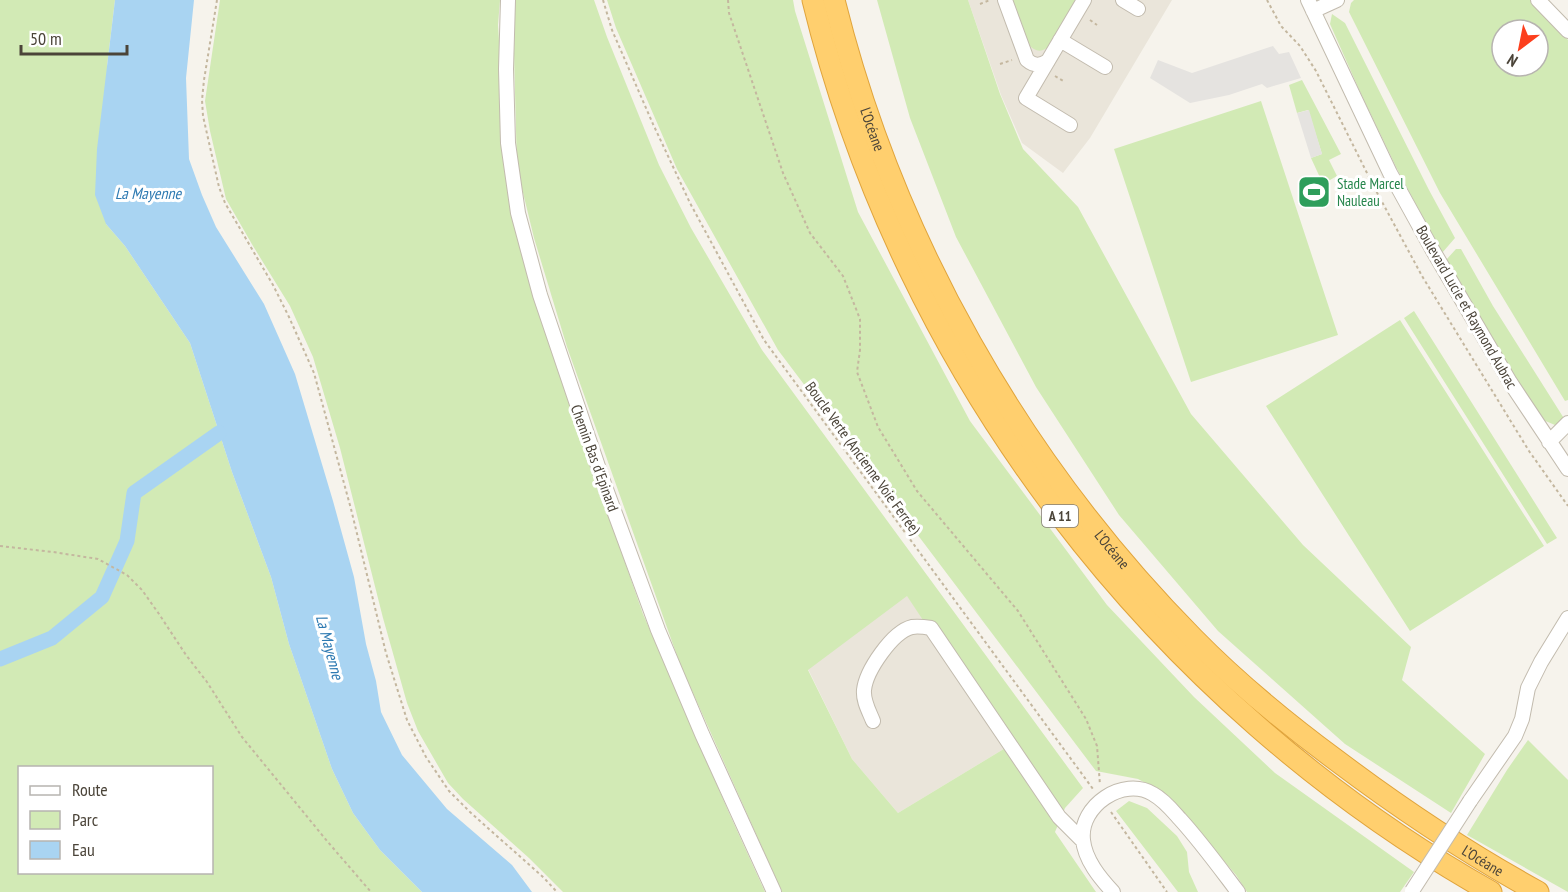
<svg xmlns="http://www.w3.org/2000/svg" width="1568" height="892" viewBox="0 0 1568 892" font-family="'PT Sans Narrow',sans-serif">
  <style>
    .residential { fill: #eae5da }
    .green { fill: #d2eab5; fill-rule: evenodd }
    .parking { fill: #e5e3e0 }
    .water { fill: #a9d4f2 }
    .lines { fill: none; stroke-linecap: round; stroke-linejoin: round }
    .canal { stroke: #a9d4f2; stroke-width: 15 }
    .minor-casing { stroke: #c2bbae; stroke-width: 16 }
    .highway-casing { stroke: #e0a43c; stroke-width: 23 }
    .path { stroke: #c4b79f; stroke-width: 2; stroke-dasharray: 3 3; stroke-linecap: butt }
    .minor { stroke: #fff; stroke-width: 14 }
    .highway { stroke: #ffcf6e; stroke-width: 21 }
    .minor-bridge-casing { stroke: #c2bbae; stroke-width: 16; stroke-linecap: butt }
    .minor-bridge { stroke: #fff; stroke-width: 14 }
    .labels { text-anchor: middle; dominant-baseline: central; stroke-width: 6; stroke-linejoin: round; paint-order: stroke }
    .shield { fill: #fff; stroke: #817c74; stroke-width: 1.5 }
    .shield-label { font-size: 14px; font-weight: bold; fill: #4b4439 }
    .street-label { font-size: 15px; fill: #4b4439; stroke: #fff }
    .leisure-label { font-size: 15px; fill: #27864d; stroke: #fff; text-anchor: start }
    .water-label { font-size: 16px; font-style: italic; fill: #2e7ab2; stroke: #fff }
  </style>
  <rect width="100%" height="100%" fill="#f6f3ec"/>
  <!-- residential -->
  <path class="residential" d="M968,0H1172L1090,138L1063,173L1022,143L1001,95Z
    M907,595L1007,747L898,813L852,759L808,669Z"/>
  <!-- green -->
  <path class="green" d="M0,0H115L107,66L106,224L125,246L190,343L232,472L271,577L289,644L332,769L353,813L380,850L422,892H0ZM20,768H212V872H20Z
    M220,0H500L498,25L508,178L558,370L643,614L730,815L765,892H563L529,858L463,799L448,783L418,731L407,703L383,618L340,448L313,357L290,306L253,246L226,199L210,131L205,101Z
    M515,0H594L607,37L659,165L691,228L762,350L1083,788L1065,808L1055,832L1096,892H782L680,664L567,347L534,238L517,168L514,54ZM907,596L1007,747L898,813L852,759L808,670Z
    M607,0H793L795,11L858,212L970,421L1107,605L1194,697L1275,773L1414,872L1400,892H1247L1236,875L1166,794L1138,779L1096,771L778,350L677,169L616,28Z
    M877,0H968L1000,94L1023,149L1078,207L1191,414L1303,545L1411,647L1402,680L1485,754L1451,813L1345,744L1218,631L1119,515L1036,387L956,237L910,118Z
    M1012,0H1077L1051,44C1043,53 1036,53 1028,44Z
    M1354,0H1530L1568,40V400L1565,401L1440,193L1349,12L1351,3ZM1502,30H1538V66H1502Z
    M1332,14L1345,23L1429,190L1455,238L1442,253L1398,171L1361,94L1330,24Z
    M1302,80L1341,154L1329,160L1337,176L1323,184L1311,158L1322,154L1308,110L1297,113L1289,85Z
    M1261,101L1338,335L1191,382L1114,149Z
    M1456,249H1461L1493,306L1565,420L1555,425L1543,420L1539,416L1497,348L1446,260Z
    M1414,311L1557,538L1547,544L1404,318Z
    M1400,320L1544,546L1410,631L1266,406Z
    M1528,740L1568,780V892L1467,835L1507,770Z
    M1129,801L1147,808L1177,836L1187,852L1189,872L1198,892H1178L1116,811Z"/>
  <!-- parking -->
  <path class="parking" d="M1273,46L1279,54L1289,52L1301,78L1267,88L1262,84L1229,95L1190,103L1150,78L1158,60L1192,73Z
    M1309,110L1322,154L1311,158L1297,113Z"/>
  <!-- water -->
  <path class="water" d="M115,0H194L186,78L189,159L202,195L216,227L264,304L295,374L333,501L354,577L366,644L376,681L381,712L402,755L447,809L512,865L532,892H422L380,850L353,813L332,769L289,644L271,577L232,472L190,343L125,246L106,224L95,195L97,149Z"/>
  <g class="lines">
    <!-- canal -->
    <path class="canal" d="M0,659L52,638L102,597L127,541L134,493L219,433"/>
    <!-- minor casing -->
    <g class="minor-casing">
      <path id="minor" d="M508,0L506,69L508,143L518,213L540,295L603,481L658,630L702,734L774,892
        M1005,0L1027,60C1034,66 1040,66 1048,61
        M1123,0L1138,9
        M1308,0L1390,173L1432,249L1510,382L1568,469
        M1538,0L1568,31
        M1313,11L1337,0
        M1060,40L1105,67
        M1070,125L1026,98L1084,0
        M1549,442L1568,423
        M873,721C869,711 863,701 864,690C866,671 892,632 912,627C918,626 925,627 931,628L1059,817L1083,841
        M1470,801L1515,736L1522,719L1528,688L1541,662L1568,618
        M1113,892C1100,878 1085,860 1083,840C1079,806 1123,776 1153,794C1164,800 1172,810 1180,819C1201,842 1219,867 1238,892"/>
    </g>
    <!-- highway casing -->
    <g class="highway-casing">
      <g id="highway">
        <path d="M813,0C904,375 1156,703 1491,892"/>
        <path id="s1" d="M834,0C893,239 1020,463 1193,638C1237,683 1286,723 1336,760C1401,809 1467,853 1538,892"/>
      </g>
    </g>
    <!-- path -->
    <path class="path" d="M217,0L204,80L202,100L203,116L219,187L225,203L273,285L289,317L314,373L351,509L386,653L407,720L426,757L449,791L470,812L544,878L557,892
      M603,0L612,30L653,124L690,203L764,340L1093,789
      M728,0L729,13L783,173L810,233L843,276L860,319V350L857,372L878,427L917,491L1018,611L1086,719L1097,746L1100,785
      M1267,0L1281,26L1300,46L1316,71L1374,187L1422,276L1529,451L1568,506
      M980,4L990,0
      M1090,20L1097,25
      M1000,64L1012,60
      M1055,76L1065,82
      M0,546L53,552L98,559L127,575L142,590L159,614L186,655L207,682L242,737L327,841L371,892
      M1111,812L1167,892"/>
    <!-- minor -->
    <use href="#minor" class="minor"/>
    <!-- highway -->
    <use href="#highway" class="highway"/>
    <!-- minor-bridge casing -->
    <g class="minor-bridge-casing">
      <path id="minor-bridge" d="M1412,891L1470,801"/>
    </g>
    <!-- minor-bridge -->
    <use href="#minor-bridge" class="minor-bridge"/>
  </g>
  <!-- icons -->
  <defs>
    <g id="stadium-square" transform="scale(1.725)"><rect x="-9" y="-9" width="18" height="18" rx="4" fill="#2e9e5b" stroke="#fff"/><path d="M0-5a6.5 5 0 1 0 0 10a6.5 5 0 1 0 0-10ZM-3.5-1.8h7v3.6h-7Z" fill="#fff"/></g>
  </defs>
  <g fill-rule="evenodd">
    <use href="#stadium-square" x="1314" y="192"/>
  </g>
  <g class="labels">
    <!-- shield labels -->
    <rect class="shield" x="1042" y="505" width="36" height="22" rx="4.5"/>
    <g class="shield-label">
      <text x="1060" y="516">A 11</text>
    </g>
    <!-- street labels -->
    <g class="street-label">
      <text stroke="none"><textPath href="#s1" startOffset="135">L’Océane</textPath></text>
      <text transform="translate(1467 307) rotate(60)">Boulevard Lucie et Raymond Aubrac</text>
      <text transform="translate(595 458) rotate(70)">Chemin Bas d'Epinard</text>
      <text transform="translate(863 458) rotate(54)">Boucle Verte (Ancienne Voie Ferrée)</text>
      <text stroke="none"><textPath href="#s1" startOffset="621">L’Océane</textPath></text>
      <text stroke="none"><textPath href="#s1" startOffset="1107">L’Océane</textPath></text>
    </g>
    <!-- leisure labels -->
    <g class="leisure-label">
      <text x="1337" y="183">Stade Marcel<tspan x="1337" dy="17">Nauleau</tspan></text>
    </g>
    <!-- water labels -->
    <g class="water-label">
      <text x="148" y="193">La Mayenne</text>
      <text transform="translate(330 647) rotate(75)">La Mayenne</text>
    </g>
  </g>
  <!-- legend -->
  <rect x="18" y="766" width="195" height="108" fill="#ffffff" stroke="#b7b4b0" stroke-width="1.5"/>
  <rect x="30" y="786" width="30" height="9" fill="#ffffff" stroke="#b7b4b0" stroke-width="1.5"/>
  <text x="72" y="796" font-size="18" fill="#4b4439">Route</text>
  <rect x="30" y="811" width="30" height="18" fill="#d2eab5" stroke="#b7b4b0" stroke-width="1.5"/>
  <text x="72" y="826" font-size="18" fill="#4b4439">Parc</text>
  <rect x="30" y="841" width="30" height="18" fill="#a9d4f2" stroke="#b7b4b0" stroke-width="1.5"/>
  <text x="72" y="856" font-size="18" fill="#4b4439">Eau</text>
  <!-- north arrow -->
  <g transform="translate(1520 48) rotate(212)"><circle r="28" fill="#ffffff" stroke="#b7b4b0" stroke-width="1.5"/>
  <path d="M0-4.5L10 22L0 15L-10 22Z" fill="#fc3f1d"/>
  <text y="-9" font-size="16" font-weight="bold" text-anchor="middle" fill="#4b4439">N</text>
  </g>
  <!-- scale -->
  <path d="M21 45v9h106v-9" fill="none" stroke="#4b4439" stroke-width="3"/>
  <text x="30" y="45" font-size="18" fill="#4b4439" stroke="#ffffff" stroke-width="4.5" paint-order="stroke">50 m</text>
</svg>
